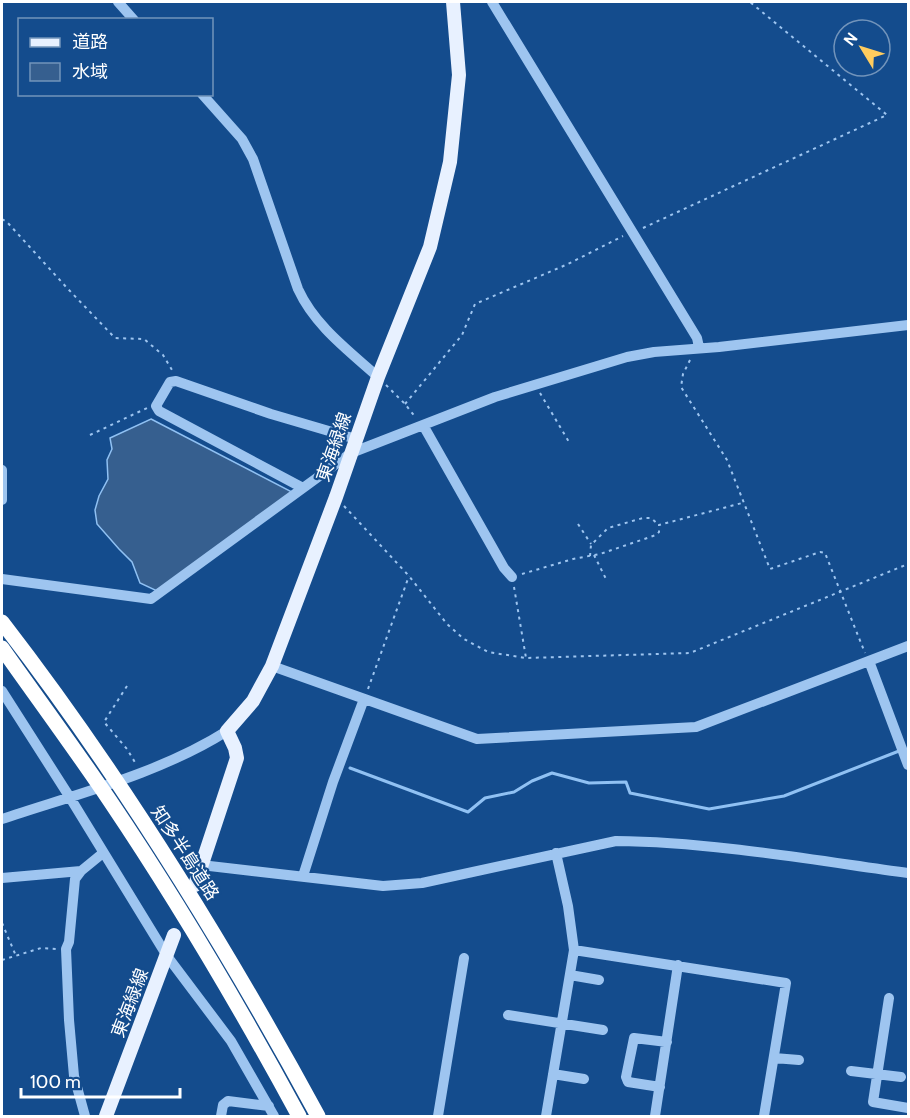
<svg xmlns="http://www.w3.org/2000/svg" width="910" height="1118" viewBox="0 0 910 1118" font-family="Cabin,'Noto Sans JP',sans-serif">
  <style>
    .water { fill: #365f8f; stroke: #90c1f3; stroke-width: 1.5 }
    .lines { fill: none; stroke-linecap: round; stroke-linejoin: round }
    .stream { stroke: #90c1f3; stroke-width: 3 }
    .path { stroke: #9ec5f0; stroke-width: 2; stroke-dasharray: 3 4.5; stroke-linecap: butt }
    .minor { stroke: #9ec5f0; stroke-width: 10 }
    .major { stroke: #e8f1ff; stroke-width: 14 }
    .highway { stroke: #fff; stroke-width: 15 }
    .labels { text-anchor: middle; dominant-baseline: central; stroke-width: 4.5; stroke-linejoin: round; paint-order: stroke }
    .street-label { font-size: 18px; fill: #fff; stroke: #144c8d }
  </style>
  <rect width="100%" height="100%" fill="#144c8d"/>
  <!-- water -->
  <path class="water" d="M151,419L292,492L157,591L140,583L132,562L119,549L97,524L95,510L99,496L108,479L107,460L112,449L110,438Z"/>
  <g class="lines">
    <!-- stream -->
    <path class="stream" d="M350,768L468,812L485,798L514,792L532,781L552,773L589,783L626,782L630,793L709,809L784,796L899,751"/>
    <!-- path -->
    <path class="path" d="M2,219L7,222L68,289L115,338L144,339L163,355L172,370
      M643,228L887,115L750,2
      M690,360L683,374L681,387L727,460L770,569L820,552L825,553L865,653
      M386,385L405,404L416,418
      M540,393L569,442
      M405,404L462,335L475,304L568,264L623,236
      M90,435L147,408
      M344,506L409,576L447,624L464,639L488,652L526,658L690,653L908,564
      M578,524L591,544
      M594,555L606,579
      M590,556L591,545L608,528L643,518H651L659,525
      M522,574L573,559L600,554L656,535L659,532V525L742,503
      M514,587L526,658
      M127,686L104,722L127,749L136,764
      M368,689L409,576
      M2,923L16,956
      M2,960L41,948L57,949"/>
    <!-- minor -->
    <path class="minor" d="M118,2L134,20
      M492,2L697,338L699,347
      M202,94L242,139L253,159L298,289C315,326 348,350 378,377
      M423,425L504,568L512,577
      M2,470V500
      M303,488L159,411L156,406L170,382L176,381L271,414L356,439
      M2,579L151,599L351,453L495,397L627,357L654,352L719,347L908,325
      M869,661L908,765
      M272,666L477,739L696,727L908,646
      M2,691L69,796L167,956L231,1041L274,1116
      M2,819C77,794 161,773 227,731
      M201,865L383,886L422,883L616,841C712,842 813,860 908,873
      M303,876L333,782L364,699
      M2,878L81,871
      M574,950L786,983L764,1116
      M570,975L599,980
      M889,998L873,1102L908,1108
      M508,1015L603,1030
      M774,1058L799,1060
      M851,1071L901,1077
      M553,1074L584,1079
      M660,1087L628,1082L626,1077L634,1038L667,1042
      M85,1116L74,1076L69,1020L66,949L69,942L75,879L81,871L103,853
      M221,1116L223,1105L228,1101L269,1106
      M438,1116L464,958
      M546,1116L574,950L568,906L556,853
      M655,1116L678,965"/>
    <!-- major -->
    <path class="major" d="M195,885L237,758L235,748L227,731L253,701L272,666L336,497L378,377L430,247L450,162L459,75L453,2
      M106,1116L174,935"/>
    <!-- highway -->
    <path class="highway" d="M2,622C121,776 225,945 318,1116
      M2,648C38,699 75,749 110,801C178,902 241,1009 299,1116"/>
  </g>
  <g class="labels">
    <!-- street labels -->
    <g class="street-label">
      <text transform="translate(334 447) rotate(-71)">東海緑線</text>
      <text transform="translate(185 853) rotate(57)">知多半島道路</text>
      <text transform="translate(130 1003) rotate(-69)">東海緑線</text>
    </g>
  </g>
  <!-- border -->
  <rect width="910" height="1118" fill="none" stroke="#ffffff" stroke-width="6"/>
  <!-- legend -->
  <rect x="18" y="18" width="195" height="78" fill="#144c8d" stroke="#7294bb" stroke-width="1.5"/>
  <rect x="30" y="38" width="30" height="9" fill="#e8f1ff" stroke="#7294bb" stroke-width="1.5"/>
  <text x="72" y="48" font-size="18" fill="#ffffff">道路</text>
  <rect x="30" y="63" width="30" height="18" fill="#365f8f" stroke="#7294bb" stroke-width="1.5"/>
  <text x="72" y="78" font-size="18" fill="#ffffff">水域</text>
  <!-- north arrow -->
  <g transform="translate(862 48) rotate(308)"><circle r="28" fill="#144c8d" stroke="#7294bb" stroke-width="1.5"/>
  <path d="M0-4.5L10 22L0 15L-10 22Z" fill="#ffcc5e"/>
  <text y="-9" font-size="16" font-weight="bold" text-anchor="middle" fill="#ffffff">N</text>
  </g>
  <!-- scale -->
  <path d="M21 1088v9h159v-9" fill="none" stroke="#ffffff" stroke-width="3"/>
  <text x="30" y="1088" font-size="18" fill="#ffffff" stroke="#144c8d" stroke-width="4.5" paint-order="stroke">100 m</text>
</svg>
